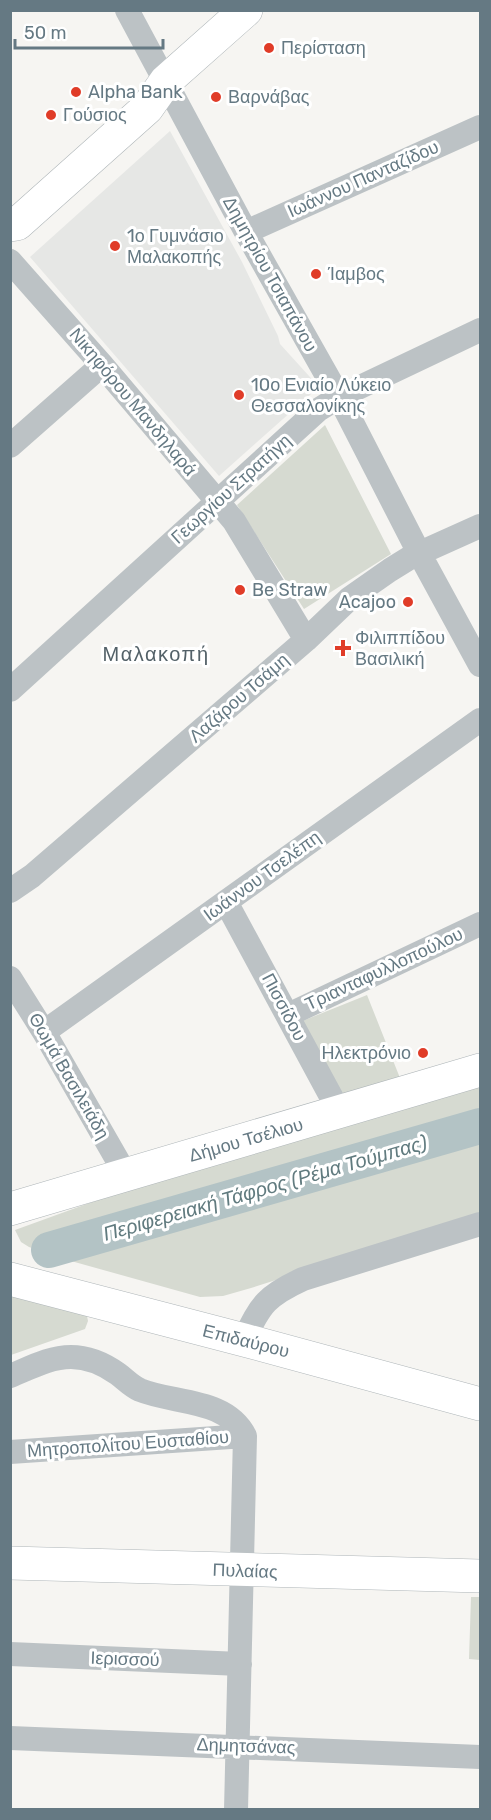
<svg xmlns="http://www.w3.org/2000/svg" width="491" height="1820" viewBox="0 0 491 1820" font-family="Rubik,sans-serif">
  <style>
    .built { fill: #e6e7e5 }
    .green { fill: #d6dad1 }
    .lines { fill: none; stroke-linecap: round; stroke-linejoin: round }
    .river { stroke: #b3c3c5; stroke-width: 36 }
    .secondary-casing { stroke: #afb6b9; stroke-width: 34 }
    .street { stroke: #bcc2c5; stroke-width: 24 }
    .secondary { stroke: #fff; stroke-width: 33 }
    .poi-dot { fill: #e03c28; stroke: #fff; stroke-width: 2 }
    .labels { text-anchor: middle; dominant-baseline: central; stroke-width: 6; stroke-linejoin: round; paint-order: stroke }
    .poi-label { font-size: 18px; fill: #657983; stroke: #fff; text-anchor: start }
    .street-label { font-size: 18px; fill: #657983; stroke: #fff }
    .neighbourhood-label { font-size: 20px; letter-spacing: 1.5px; fill: #536168; stroke: #fff }
    .water-label { font-size: 20px; font-style: italic; fill: #617b7f; stroke: #fff }
  </style>
  <rect width="100%" height="100%" fill="#f6f5f2"/>
  <!-- built -->
  <path class="built" d="M170,131L242,262L278,336L280,344L319,387L219,476L30,257Z"/>
  <!-- green -->
  <path class="green" d="M325,425L391,554L304,609L237,505Z
    M367,995L400,1078L338,1095L295,1024Z
    M480,1086V1215L251,1288L223,1296L200,1297L71,1261L29,1247L21,1242L15,1230L128,1189Z
    M10,1286L87,1316L88,1321L85,1329L11,1355Z
    M471,1597H480V1660L469,1659Z"/>
  <g class="lines">
    <!-- river -->
    <path class="river" d="M49,1250L480,1126"/>
    <!-- secondary casing -->
    <g class="secondary-casing">
      <path id="secondary" d="M10,225L17,224L147,108L166,81L246,10
        M10,1209L480,1070
        M10,1279L244,1340L480,1404
        M10,1563L480,1576"/>
    </g>
    <!-- street -->
    <path class="street" d="M127,10L246,232L339,397L419,553L480,665
      M246,232L480,127
      M10,261L102,365L234,521L306,640
      M10,446L102,365
      M10,690L318,410L339,397L480,330
      M10,891L32,876L306,640L350,598L390,570L411,557L480,526
      M226,902L340,1113
      M10,978L44,1032L126,1175
      M288,1015L480,924
      M44,1032L480,720
      M244,1340C260,1304 268,1295 303,1279L480,1224
      M10,1376C30,1368 49,1357 71,1357C88,1357 104,1364 118,1374C125,1379 131,1386 140,1390C174,1404 226,1398 245,1436L236,1810
      M10,1452L245,1436
      M10,1654L240,1664
      M10,1738L480,1757"/>
    <!-- secondary -->
    <use href="#secondary" class="secondary"/>
  </g>
  <!-- markers -->
  <g class="poi-dot">
    <circle cx="269" cy="48" r="6"/>
    <circle cx="76" cy="92" r="6"/>
    <circle cx="216" cy="97" r="6"/>
    <circle cx="51" cy="115" r="6"/>
    <circle cx="115" cy="246" r="6"/>
    <circle cx="316" cy="274" r="6"/>
    <circle cx="239" cy="395" r="6"/>
    <circle cx="240" cy="590" r="6"/>
    <circle cx="408" cy="602" r="6"/>
    <path d="M340 639h6v6h6v6h-6v6h-6v-6h-6v-6h6z"/>
    <circle cx="423" cy="1053" r="6"/>
  </g>
  <g class="labels">
    <!-- poi labels -->
    <g class="poi-label">
      <text x="281" y="48">Περίσταση</text>
      <text x="88" y="92">Alpha Bank</text>
      <text x="228" y="97">Βαρνάβας</text>
      <text x="63" y="115">Γούσιος</text>
      <text x="127" y="236">1ο Γυμνάσιο<tspan x="127" dy="21">Μαλακοπής</tspan></text>
      <text x="328" y="274">Ίαμβος</text>
      <text x="251" y="385">10ο Ενιαίο Λύκειο<tspan x="251" dy="21">Θεσσαλονίκης</tspan></text>
      <text x="252" y="590">Be Straw</text>
      <text x="396" y="602" text-anchor="end">Acajoo</text>
      <text x="355" y="638">Φιλιππίδου<tspan x="355" dy="21">Βασιλική</tspan></text>
      <text x="411" y="1053" text-anchor="end">Ηλεκτρόνιο</text>
    </g>
    <!-- street labels -->
    <g class="street-label">
      <text transform="translate(363 179) rotate(-24)">Ιωάννου Πανταζίδου</text>
      <text transform="translate(270 274) rotate(61)">Δημητρίου Τσιαπάνου</text>
      <text transform="translate(133 402) rotate(50)">Νικηφόρου Μανδηλαρά</text>
      <text transform="translate(231 489) rotate(-42)">Γεωργίου Στρατήγη</text>
      <text transform="translate(239 698) rotate(-41)">Λαζάρου Τσάμη</text>
      <text transform="translate(262 876) rotate(-36)">Ιωάννου Τσελέπη</text>
      <text transform="translate(384 969) rotate(-25)">Τριανταφυλλοπούλου</text>
      <text transform="translate(284 1007) rotate(62)">Πισσίδου</text>
      <text transform="translate(69 1076) rotate(60)">Θωμά Βασιλειάδη</text>
      <text transform="translate(246 1140) rotate(-16)">Δήμου Τσέλιου</text>
      <text transform="translate(246 1341) rotate(14)">Επιδαύρου</text>
      <text transform="translate(128 1444) rotate(-4)">Μητροπολίτου Ευσταθίου</text>
      <text transform="translate(245 1571) rotate(2)">Πυλαίας</text>
      <text transform="translate(125 1659) rotate(2)">Ιερισσού</text>
      <text transform="translate(246 1746) rotate(2)">Δημητσάνας</text>
    </g>
    <!-- neighbourhood labels -->
    <g class="neighbourhood-label">
      <text x="156" y="654">Μαλακοπή</text>
    </g>
    <!-- water labels -->
    <g class="water-label">
      <text transform="translate(265 1188) rotate(-16)">Περιφερειακή Τάφρος (Ρέμα Τούμπας)</text>
    </g>
  </g>
  <!-- border -->
  <rect width="491" height="1820" fill="none" stroke="#657983" stroke-width="24"/>
  <!-- scale -->
  <path d="M15 39v9h148v-9" fill="none" stroke="#657983" stroke-width="3"/>
  <text x="24" y="39" font-size="18" fill="#657983" stroke="#ffffff" stroke-width="4.5" paint-order="stroke">50 m</text>
</svg>
